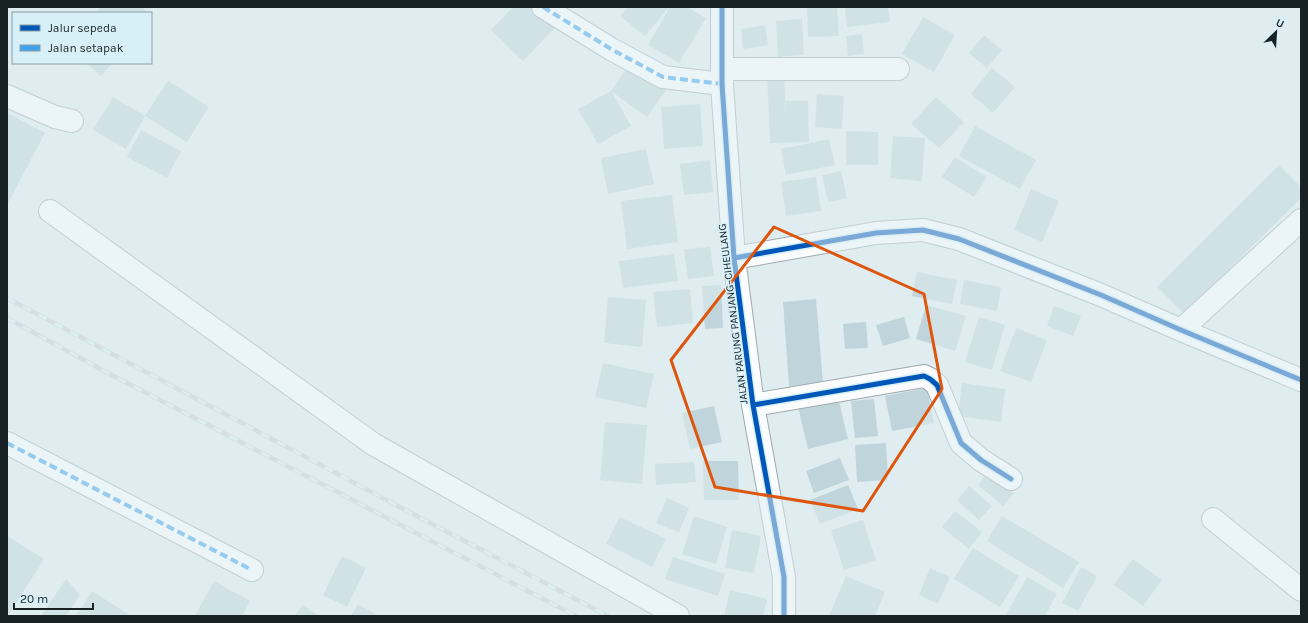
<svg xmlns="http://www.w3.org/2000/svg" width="1308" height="623" viewBox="0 0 1308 623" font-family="Karla,sans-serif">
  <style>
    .building { fill: #c0d5db }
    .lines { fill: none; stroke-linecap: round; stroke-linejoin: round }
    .minor-casing { stroke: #a0a9ad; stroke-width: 24 }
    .minor { stroke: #fafcfd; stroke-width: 22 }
    .rail-casing { stroke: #cbcfd1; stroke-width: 4.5 }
    .rail { stroke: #d7f0f8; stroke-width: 3; stroke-dasharray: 9; stroke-linecap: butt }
    .quiet { stroke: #3da2ea; stroke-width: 4; stroke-dasharray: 8 4; stroke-linecap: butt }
    .cycleway-casing { stroke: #d7f0f8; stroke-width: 8 }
    .cycleway { stroke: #0057b8; stroke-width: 5 }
    .marked { fill: none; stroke: #de560d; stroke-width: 3; stroke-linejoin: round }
    .labels { text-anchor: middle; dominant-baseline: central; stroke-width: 3; stroke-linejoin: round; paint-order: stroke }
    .street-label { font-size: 11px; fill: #182123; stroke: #d7f0f8 }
  </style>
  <rect width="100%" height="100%" fill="#dfecf0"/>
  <!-- building -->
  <path class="building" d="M101,7H141L149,13H96Z
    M513,7H535L556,27L523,61L491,30Z
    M628,7H669L645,36L620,16Z
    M670,7H687L706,18L679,63L648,45Z
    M807,7H837L839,36L808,37Z
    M845,7H888L890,22L847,27Z
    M923,17L955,35L934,72L902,54Z
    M802,19L804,55L778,57L776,21Z
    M765,25L768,45L743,49L741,29Z
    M862,34L864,54L848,56L846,36Z
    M984,35L1002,50L987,68L969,53Z
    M86,63H112L101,76Z
    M631,63L667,89L647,117L611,91Z
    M992,68L1015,87L993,113L971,94Z
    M767,72H784L786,119V101H808L809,142L770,143Z
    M168,81L209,107L187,142L145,116Z
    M611,91L631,126L598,144L578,109Z
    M817,94L844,96L842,129L815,127Z
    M113,97L145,116L126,149L93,130Z
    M936,97L964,122L939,148L911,124Z
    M700,104L703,146L664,149L661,107Z
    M7,113L45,133L7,205Z
    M975,126L1036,160L1020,189L959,156Z
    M141,130L181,151L167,178L127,157Z
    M846,131L878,132V165H846Z
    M893,136L925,138L922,181L890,178Z
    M829,139L835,165L786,175L781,149Z
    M646,149L654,184L608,194L601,158Z
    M955,157L987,177L974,197L942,177Z
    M710,160L713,192L684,195L680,164Z
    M1279,165L1301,187V198L1184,314L1157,287Z
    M841,171L847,198L828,202L822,175Z
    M816,177L821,211L786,216L781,182Z
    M1031,189L1059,201L1042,242L1014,230Z
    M672,195L678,242L627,249L621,201Z
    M710,247L714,276L688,279L684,249Z
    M674,254L678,281L623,288L619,261Z
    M917,272L957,280L952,304L912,296Z
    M964,280L1001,287L997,311L960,304Z
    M721,285L723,328L705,329L702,286Z
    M690,289L693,323L657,327L653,292Z
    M608,297L646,300L642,347L604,343Z
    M816,299L823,383L789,386L783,302Z
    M926,305L966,316L955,351L916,339Z
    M1054,306L1081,316L1073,336L1047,326Z
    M904,317L910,338L883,346L876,325Z
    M979,317L1005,325L992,370L965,362Z
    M866,322L868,348L845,349L843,324Z
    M1016,328L1047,340L1031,382L1000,371Z
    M603,363L654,374L646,408L595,397Z
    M962,383L1005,389L1001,422L958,416Z
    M927,388L934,423L892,431L885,396Z
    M838,397L848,439L808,449L798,407Z
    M874,399L878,436L855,438L851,401Z
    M714,406L722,442L690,449L682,413Z
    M605,422L647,425L642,484L600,480Z
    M886,443L888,480L857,482L855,445Z
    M840,458L849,480L814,493L806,471Z
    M703,461H738L739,500H704Z
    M694,462L696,482L656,485L655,464Z
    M988,472L1014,493L1003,506L978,485Z
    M848,485L858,509L820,524L810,500Z
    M969,486L992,506L979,520L957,500Z
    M667,498L689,508L679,532L656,523Z
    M955,511L982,532L969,549L942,527Z
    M694,516L727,527L716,564L682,554Z
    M1002,516L1079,562L1063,588L987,541Z
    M620,517L666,539L652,567L606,544Z
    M863,520L876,560L844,570L831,530Z
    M732,530L761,536L754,573L725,568Z
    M7,536L44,559L9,614L7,613Z
    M973,548L1019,576L1000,607L954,579Z
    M342,556L366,568L347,607L323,595Z
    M673,557L725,574L718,596L665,579Z
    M1133,559L1162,580L1143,606L1114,585Z
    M1081,567L1097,576L1078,611L1062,603Z
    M930,568L950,577L938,604L919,595Z
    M846,576L885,592L875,616H829Z
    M1027,577L1057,594L1045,616H1005Z
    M66,579L80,595L66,616H41Z
    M214,581L250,601L242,616H195Z
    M730,590L767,599L763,616H724Z
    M92,591L120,609L131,616H76Z
    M358,604L379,616H351Z
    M302,605L319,616H295Z"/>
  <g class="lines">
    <!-- minor casing -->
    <g class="minor-casing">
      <path id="minor" d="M543,7L611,49L663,77L722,84
        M722,7V84L734,258L753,405L784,577V616
        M722,69H898
        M7,96L55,117L72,121
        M50,211L373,444L678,616
        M734,258L876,233L923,230L959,239L1101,295L1181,330L1301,380
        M1181,330L1301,220
        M753,405L924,376L930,379L937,385L961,443L981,460L1011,479
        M7,443L252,570
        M1213,519L1301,590"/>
    </g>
    <!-- minor -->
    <use href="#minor" class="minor"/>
    <!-- rail casing -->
    <g class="rail-casing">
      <path id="rail" d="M7,298L394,504L608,616
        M7,318L106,372L576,616"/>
    </g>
    <!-- rail -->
    <use href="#rail" class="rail"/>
    <!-- quiet -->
    <path class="quiet" d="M543,7L611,49L663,77L722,84
      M7,443L252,570"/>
    <!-- cycleway casing -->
    <g class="cycleway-casing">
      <path id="cycleway" d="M722,7V84L734,258L753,405L784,577V616
        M734,258L876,233L923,230L959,239L1101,295L1181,330L1301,380
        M753,405L924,376L930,379L937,385L961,443L981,460L1011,479"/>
    </g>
    <!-- cycleway -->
    <use href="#cycleway" class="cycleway"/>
  </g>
  <!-- marked area -->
  <path d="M0 0H1308V623H0ZM774,227L924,294L942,389L863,511L715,487L671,360Z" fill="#dfecf0" fill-opacity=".55" fill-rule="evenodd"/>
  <path class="marked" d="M774,227L924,294L942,389L863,511L715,487L671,360Z"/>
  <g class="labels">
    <!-- street labels -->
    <g class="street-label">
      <text transform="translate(733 314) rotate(-97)">JALAN PARUNG PANJANG–CIHEULANG</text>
    </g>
  </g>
  <!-- border -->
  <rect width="1308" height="623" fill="none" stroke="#182123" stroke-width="16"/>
  <!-- legend -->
  <rect x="12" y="12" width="140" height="52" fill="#d7f0f8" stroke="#8b9da3"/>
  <rect x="20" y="25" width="20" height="6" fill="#0057b8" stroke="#8b9da3"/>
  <text x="48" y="32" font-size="12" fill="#182123">Jalur sepeda</text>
  <rect x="20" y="45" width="20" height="6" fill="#3da2ea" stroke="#8b9da3"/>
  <text x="48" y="52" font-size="12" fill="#182123">Jalan setapak</text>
  <!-- north arrow -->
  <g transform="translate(1276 32) rotate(25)" stroke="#d7f0f8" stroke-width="3" paint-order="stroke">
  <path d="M0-3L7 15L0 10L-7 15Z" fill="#182123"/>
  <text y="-6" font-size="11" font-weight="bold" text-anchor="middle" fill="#182123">U</text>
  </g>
  <!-- scale -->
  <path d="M14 603v6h79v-6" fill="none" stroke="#182123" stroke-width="2"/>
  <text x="20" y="603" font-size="12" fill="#182123" stroke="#d7f0f8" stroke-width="3" paint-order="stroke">20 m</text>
</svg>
